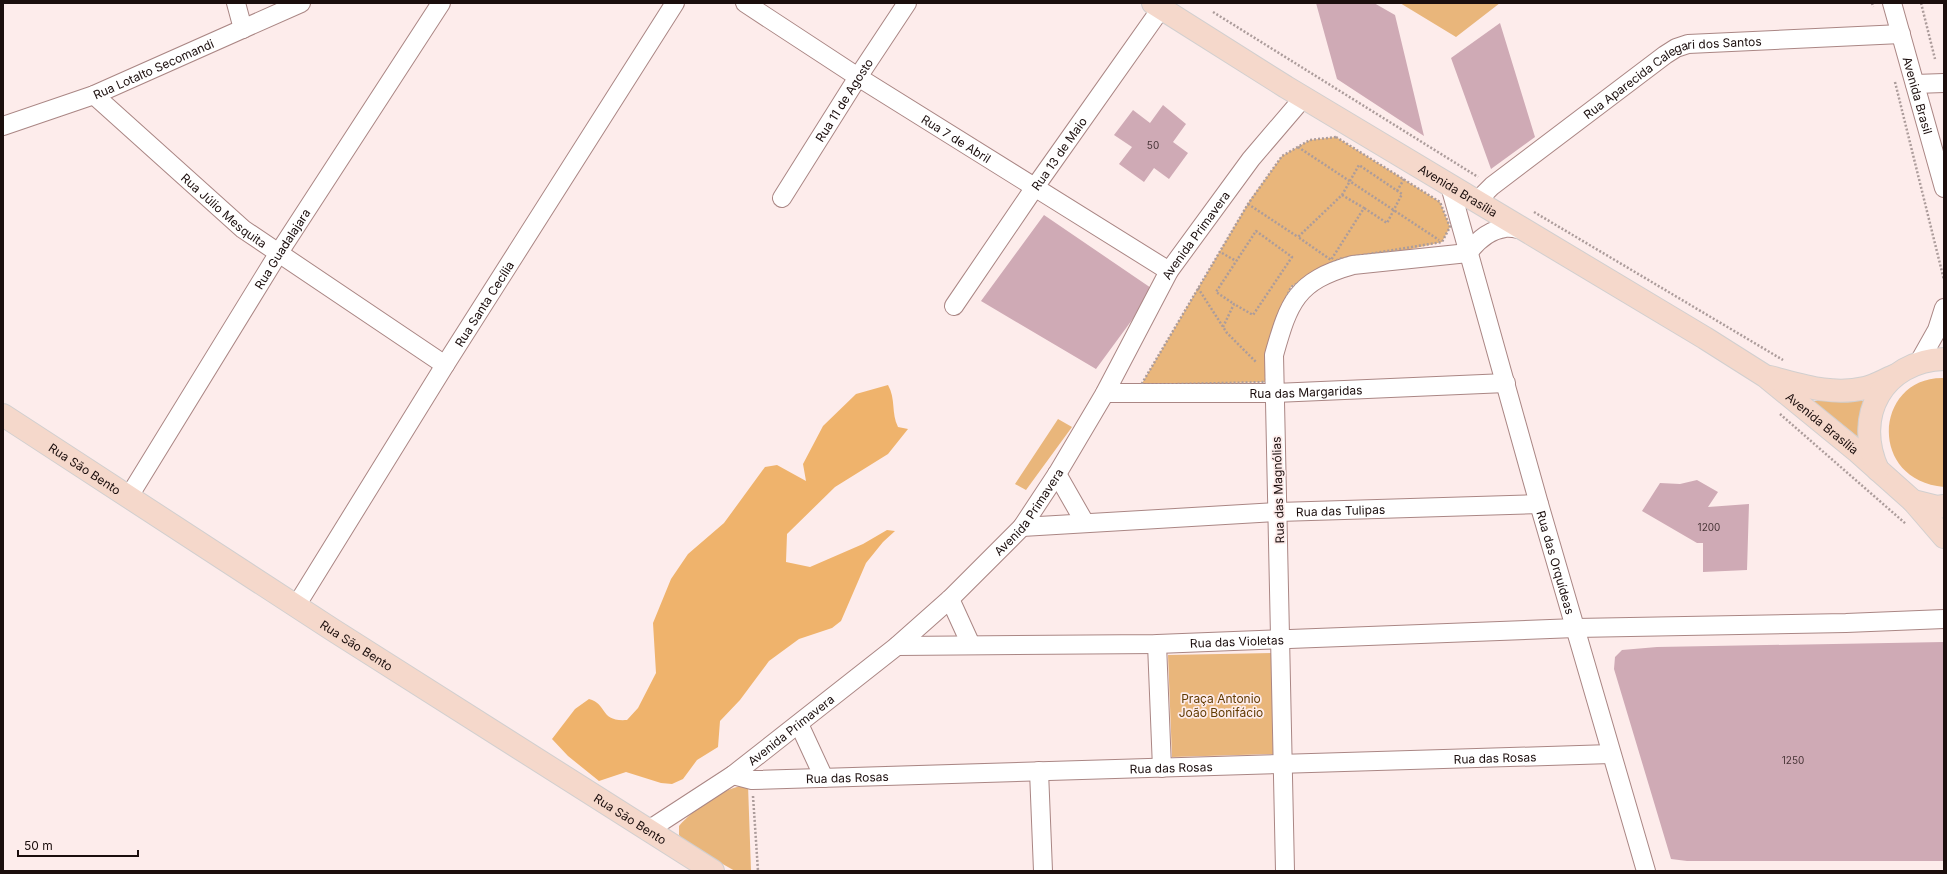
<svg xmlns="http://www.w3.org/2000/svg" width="1947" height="874" viewBox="0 0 1947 874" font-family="Inter,sans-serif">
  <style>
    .green { fill: #e9b67b }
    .forest { fill: #efb36c }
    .building { fill: #cfaab5 }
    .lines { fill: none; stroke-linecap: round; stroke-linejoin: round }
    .minor-casing { stroke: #aa8684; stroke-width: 20 }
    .major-casing { stroke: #d1cfcf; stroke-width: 24 }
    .path { stroke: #ac9c9b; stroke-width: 2.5; stroke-dasharray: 2 2; stroke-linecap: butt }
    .minor { stroke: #fff; stroke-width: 18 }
    .major { stroke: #f5d8cb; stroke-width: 22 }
    .labels { text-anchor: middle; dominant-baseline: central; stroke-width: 3.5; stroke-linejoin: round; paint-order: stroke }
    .number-label { font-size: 10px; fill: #483537 }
    .street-label { font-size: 12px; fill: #1b0e0d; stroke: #fdeceb }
    .park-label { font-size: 12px; fill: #613a00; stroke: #fdeceb }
  </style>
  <rect width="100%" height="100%" fill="#fdeceb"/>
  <!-- green -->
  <path class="green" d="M1400,3H1500L1456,37Z
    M1336,137L1440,202L1450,227L1442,242L1407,250L1339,259L1291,287L1275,324L1266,382L1141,385L1250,200L1282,156L1310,140Z
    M1944,378V487C1866,480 1875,376 1944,378Z
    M1813,401H1866L1858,437Z
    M1058,419L1072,427L1026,490L1015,484Z
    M1272,653L1273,754L1172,757L1168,655Z
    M748,785L751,871H735L684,842L679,835V826C695,808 723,787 748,785Z"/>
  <!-- forest -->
  <path class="forest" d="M888,385C896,399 891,413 898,427L908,429L888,454L835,487L787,534L786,562L810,567L863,544L887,530L895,531L883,542L866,563L841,621L832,628L799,639L769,661L740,700L720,721L718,747L697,760L683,779L672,784L661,783L626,772L599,781L568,756L552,739L575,709L589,699C608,704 599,722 627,720L638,708L656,673L653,623L671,579L688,554L724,523L765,467L777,465L806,481L803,464L823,426L856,394Z"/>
  <!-- building -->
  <path class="building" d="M1316,3H1374L1395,15L1424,136L1337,79Z
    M1500,23L1535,137L1491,169L1451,58Z
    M1163,105L1186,124L1173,142L1188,153L1169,179L1154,168L1144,182L1119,164L1132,147L1114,135L1133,110L1150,123Z
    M1044,215L1154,290L1096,369L981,301Z
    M1697,480L1718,492L1708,507L1749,504L1747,570L1703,572V543H1697L1642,511L1660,483L1680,484Z
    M1944,642V861H1687L1671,859L1614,669L1615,657L1622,650L1657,647Z"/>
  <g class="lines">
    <!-- minor casing -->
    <g class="minor-casing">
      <g id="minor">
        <path d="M236,3L243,29"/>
        <path id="s1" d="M745,3L858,77L1169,271"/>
        <path id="s2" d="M1892,3L1944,188"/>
        <path d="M1915,84L1944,83"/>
        <path id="s3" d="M94,95L243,229L445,365"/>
        <path id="s4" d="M3,126L94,95L301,3"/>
        <path id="s5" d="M1450,186L1539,504L1646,871"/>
        <path id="s6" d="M782,198L858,77L907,3"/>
        <path id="s7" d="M1476,202L1492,186L1665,55L1676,48L1688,44L1901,34"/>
        <path d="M1468,253C1477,241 1489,230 1505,228C1510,227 1518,229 1524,230"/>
        <path id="s8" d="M954,306L1035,187L1165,3"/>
        <path d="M1919,362L1937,330L1944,308"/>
        <path id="s9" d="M1105,393H1275L1506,383"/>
        <path d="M1057,474L1085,523"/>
        <path id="s10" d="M128,498L278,254L441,3"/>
        <path id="s11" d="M1022,527L1278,512L1539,504"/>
        <path d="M950,599L971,645"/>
        <path id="s12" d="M296,606L445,365L675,3"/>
        <path d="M1157,644L1162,768"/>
        <path id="s13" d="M897,646L1157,644L1576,628L1846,623L1944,619"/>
        <path d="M799,724L824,778"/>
        <path d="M1039,771L1043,871"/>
        <path id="s14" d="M733,775L752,780L1611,754"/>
        <path id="s15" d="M647,831L733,775L897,646L950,599L1022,527L1057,474L1105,393L1169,271L1251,159L1304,97"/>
        <path d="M1285,871L1274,355C1289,302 1296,281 1353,265L1468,253"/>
      </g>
    </g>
    <!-- major casing -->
    <g class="major-casing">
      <g id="major">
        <path id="s16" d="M1153,3L1286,87L1705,338L1765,376L1858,452L1913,501L1937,507L1944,506"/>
        <path d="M1770,377C1801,385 1832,396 1865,388C1874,386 1884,380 1894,376"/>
        <path id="s17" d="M3,415L333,630L713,871"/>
        <path d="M1878,470C1853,416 1883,361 1944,359"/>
        <path d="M1913,501L1944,537"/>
      </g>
    </g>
    <!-- path -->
    <path class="path" d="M1872,3L1873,7
      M1921,3L1935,59
      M1213,12L1478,177
      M1895,82L1944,280
      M1336,137L1440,202L1450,227L1442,242L1339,259L1291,287L1275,324L1266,382L1141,385L1248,204L1282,156L1310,140Z
      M1298,147L1439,240
      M1397,191L1404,179
      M1342,195L1364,208L1331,260L1298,237Z
      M1342,195L1359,165L1402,194L1387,223L1364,208
      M1248,204L1298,237
      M1534,212L1783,360
      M1222,253L1236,261
      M1198,288L1227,333L1257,363
      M1223,327L1234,304L1253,315L1292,257L1256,231L1216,292L1234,304
      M1780,414L1906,524
      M753,796L758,871"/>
    <!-- minor -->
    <use href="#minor" class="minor"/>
    <!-- major -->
    <use href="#major" class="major"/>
  </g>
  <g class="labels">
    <!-- number labels -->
    <g class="number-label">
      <text x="1153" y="145">50</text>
      <text x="1709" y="527">1200</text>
      <text x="1793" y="760">1250</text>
    </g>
    <!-- street labels -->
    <g class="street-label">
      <text stroke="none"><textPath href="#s4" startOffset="161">Rua Lotalto Secomandi</textPath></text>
      <text stroke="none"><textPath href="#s7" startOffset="239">Rua Aparecida Calegari dos Santos</textPath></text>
      <text stroke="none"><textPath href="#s2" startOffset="96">Avenida Brasil</textPath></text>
      <text stroke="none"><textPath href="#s6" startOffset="116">Rua 11 de Agosto</textPath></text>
      <text stroke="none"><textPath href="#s1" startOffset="251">Rua 7 de Abril</textPath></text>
      <text stroke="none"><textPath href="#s8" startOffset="185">Rua 13 de Maio</textPath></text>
      <text stroke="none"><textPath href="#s16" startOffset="358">Avenida Brasília</textPath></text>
      <text stroke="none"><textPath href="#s3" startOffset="174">Rua Júlio Mesquita</textPath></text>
      <text stroke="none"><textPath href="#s15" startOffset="824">Avenida Primavera</textPath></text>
      <text stroke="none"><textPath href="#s10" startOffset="293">Rua Guadalajara</textPath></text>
      <text stroke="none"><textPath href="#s12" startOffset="356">Rua Santa Cecília</textPath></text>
      <text stroke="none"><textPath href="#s9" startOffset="201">Rua das Margaridas</textPath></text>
      <text stroke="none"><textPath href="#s16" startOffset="791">Avenida Brasília</textPath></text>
      <text stroke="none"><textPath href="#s17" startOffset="98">Rua São Bento</textPath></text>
      <text transform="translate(1278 490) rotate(-92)">Rua das Magnólias</text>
      <text stroke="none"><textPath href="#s15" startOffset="500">Avenida Primavera</textPath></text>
      <text stroke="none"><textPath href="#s11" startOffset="319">Rua das Tulipas</textPath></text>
      <text stroke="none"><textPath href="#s5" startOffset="391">Rua das Orquídeas</textPath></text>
      <text stroke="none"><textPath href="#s13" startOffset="340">Rua das Violetas</textPath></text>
      <text stroke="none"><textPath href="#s17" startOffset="422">Rua São Bento</textPath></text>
      <text stroke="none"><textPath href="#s15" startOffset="176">Avenida Primavera</textPath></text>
      <text stroke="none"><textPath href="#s14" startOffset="763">Rua das Rosas</textPath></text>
      <text stroke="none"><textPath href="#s14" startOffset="439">Rua das Rosas</textPath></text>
      <text stroke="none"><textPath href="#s14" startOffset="115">Rua das Rosas</textPath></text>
      <text stroke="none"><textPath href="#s17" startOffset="746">Rua São Bento</textPath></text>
    </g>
    <!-- park labels -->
    <g class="park-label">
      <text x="1221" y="698">Praça Antonio<tspan x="1221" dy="14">João Bonifácio</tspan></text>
    </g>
  </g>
  <!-- border -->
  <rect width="1947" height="874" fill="none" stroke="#1b0e0d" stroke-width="8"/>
  <!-- scale -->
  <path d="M18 850v6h120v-6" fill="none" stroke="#1b0e0d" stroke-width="2"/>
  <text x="24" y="850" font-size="12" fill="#1b0e0d" stroke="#fdeceb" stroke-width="3" paint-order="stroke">50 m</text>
</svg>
